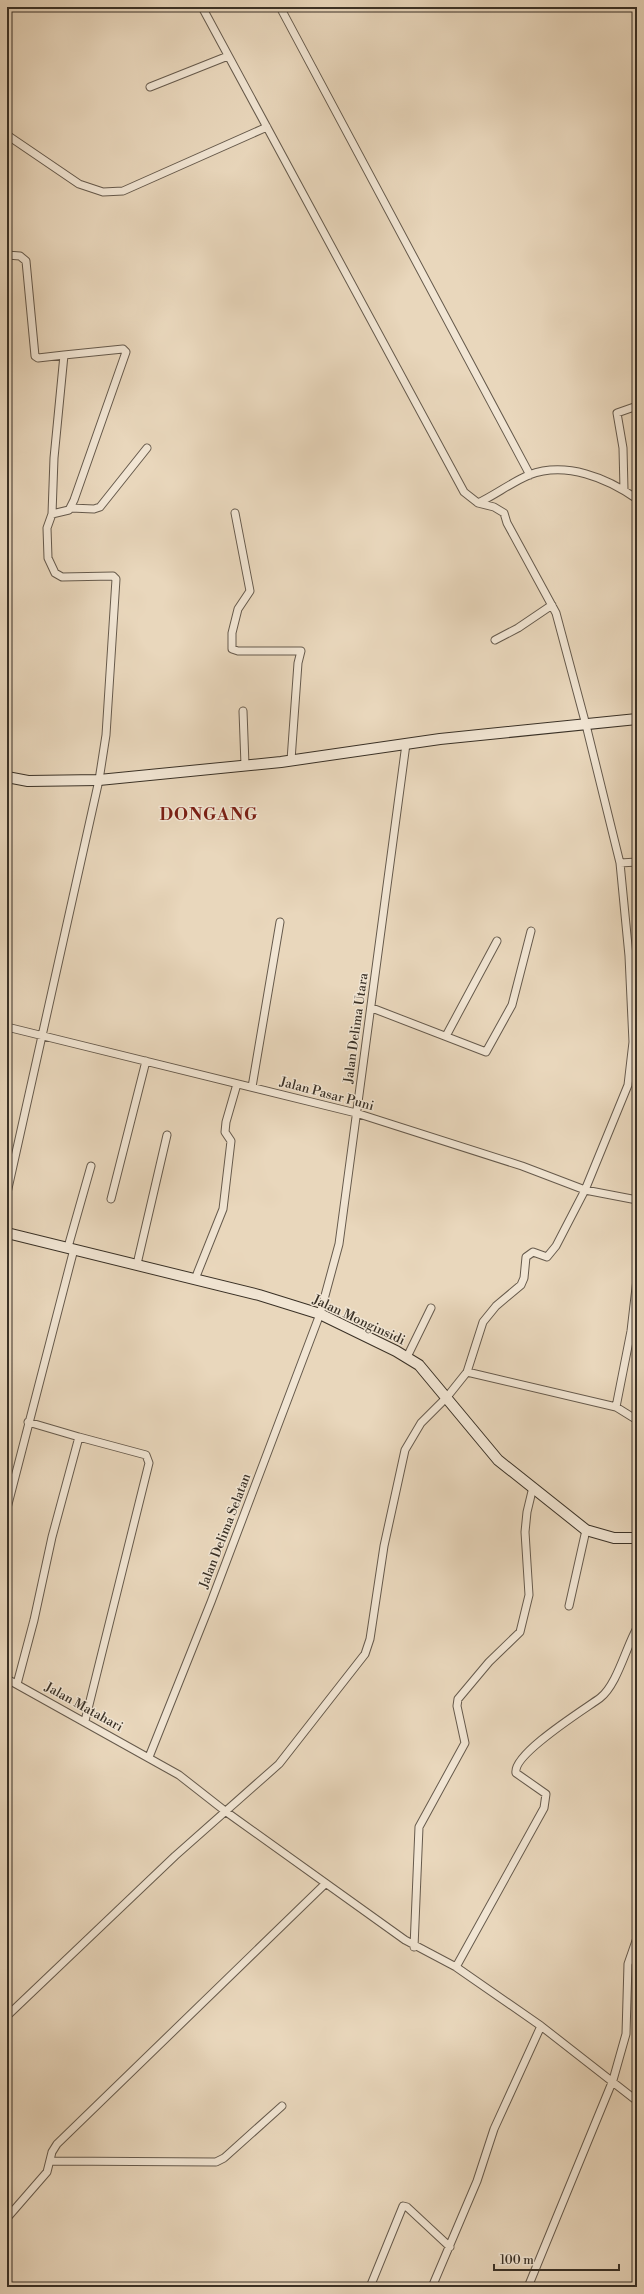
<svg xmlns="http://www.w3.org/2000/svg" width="644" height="2294" viewBox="0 0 644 2294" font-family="'Libre Bodoni',serif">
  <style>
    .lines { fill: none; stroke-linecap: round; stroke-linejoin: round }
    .street-casing { stroke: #665a4c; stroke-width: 9 }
    .secondary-casing { stroke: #3a3126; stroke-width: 12 }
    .street { stroke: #f1e5d3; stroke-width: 7 }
    .secondary { stroke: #f1e5d3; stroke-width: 10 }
    .labels { text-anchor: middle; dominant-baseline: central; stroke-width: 3; stroke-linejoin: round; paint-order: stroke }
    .street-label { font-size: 13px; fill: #3a3126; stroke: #f1e5d3 }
    .district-label { font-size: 17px; font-weight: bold; letter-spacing: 1px; fill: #7a1f14; stroke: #f1e5d3 }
  </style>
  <rect width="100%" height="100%" fill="#e9d7bc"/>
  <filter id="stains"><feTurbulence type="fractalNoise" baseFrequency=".005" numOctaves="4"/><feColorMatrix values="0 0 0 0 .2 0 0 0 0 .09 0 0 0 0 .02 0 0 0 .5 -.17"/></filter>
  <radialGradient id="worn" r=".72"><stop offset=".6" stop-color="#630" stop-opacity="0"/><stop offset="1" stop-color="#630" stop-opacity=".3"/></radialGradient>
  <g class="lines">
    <!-- street casing -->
    <g class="street-casing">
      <path id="street" d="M202,7L464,492L478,503C495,495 512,482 529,475C566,461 607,478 637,499
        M280,7L530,475
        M150,87L228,56
        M7,135L79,184L103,192L123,191L267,127
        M7,255L20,256L26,261L35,356L38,358L64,355L54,458L52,514L47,528L48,558L55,573L62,577L113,576L116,579L106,735L99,780L7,1193
        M624,490L623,448L617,413L637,406
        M71,508L94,509L100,507L147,448
        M235,513L250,591L238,609L232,633V649L238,651H301L298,663L291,760
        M52,514L69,510L74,500L126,352L123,349L64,355
        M495,640L518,628L552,605
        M243,711L245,765
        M620,863L637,862
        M372,1008L486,1052L512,1005L531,931
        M7,1027L356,1113L522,1166L585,1190L637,1200
        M446,1036L497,941
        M252,1087L280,922
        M111,1199L146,1061
        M637,1235V1255
        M68,1247L91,1166
        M137,1264L167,1135
        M195,1279L223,1209L231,1141L225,1132L226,1122L237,1084
        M407,1357L431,1308
        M467,1372L616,1407L637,1420
        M616,1407L631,1331L637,1279
        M79,1437L146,1455L149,1463L85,1721
        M7,1508L74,1249
        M569,1606L586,1530
        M7,1679L179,1775L225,1811L405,1940L456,1967L541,2026L637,2101
        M17,1684L34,1620L52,1537L79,1437L28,1422
        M149,1757L211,1602L320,1314L339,1244L406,744
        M414,1947L419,1827L465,1743L457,1706L458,1699L489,1662L520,1632L529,1595L525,1532L527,1512L533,1487
        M456,1967L544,1808L546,1794L516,1773C512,1754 585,1709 600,1698C617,1685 626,1647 637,1628
        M7,2016L175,1856L279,1764L365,1654L370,1639L384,1546L405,1450L421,1423L447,1397L467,1372L483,1322L496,1306L521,1285L524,1278L526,1257L533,1252L547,1257L556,1246L585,1190L628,1085L633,1042L629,956L620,863L586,725L556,613L507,523L504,513L494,507L478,503
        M51,2161L216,2162L224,2158L282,2106
        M7,2218L47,2172L52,2152L57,2144L325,1884
        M370,2287L403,2206L407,2207L450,2247
        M432,2287L477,2181L494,2129L541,2026
        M528,2287L613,2080L626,2034L628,1964L637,1938"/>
    </g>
    <!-- secondary casing -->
    <g class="secondary-casing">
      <path id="secondary" d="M7,777L28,781L99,780L281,762L440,739L637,719
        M7,1233L259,1295L320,1314L396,1351L419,1365L498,1460L586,1530L614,1538H637"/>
    </g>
    <!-- street -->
    <use href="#street" class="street"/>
    <!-- secondary -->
    <use href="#secondary" class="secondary"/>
  </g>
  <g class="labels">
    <!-- street labels -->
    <g class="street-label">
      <text transform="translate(356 1028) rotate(-82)">Jalan Delima Utara</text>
      <text transform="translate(327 1094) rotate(15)">Jalan Pasar Puni</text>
      <text transform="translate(359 1320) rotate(25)">Jalan Monginsidi</text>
      <text transform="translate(225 1531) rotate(-69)">Jalan Delima Selatan</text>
      <text transform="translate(84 1707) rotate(29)">Jalan Matahari</text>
    </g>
    <!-- district labels -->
    <g class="district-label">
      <text x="209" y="815">DONGANG</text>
    </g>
  </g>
  <!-- margin -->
  <rect width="644" height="2294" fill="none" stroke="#e9d7bc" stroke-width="24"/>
  <rect x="8" y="8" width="628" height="2278" fill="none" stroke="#3a3126" stroke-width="2"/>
  <rect x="12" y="12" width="620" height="2270" fill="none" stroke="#3a3126"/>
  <!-- scale -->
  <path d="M494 2264v6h125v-6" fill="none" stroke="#3a3126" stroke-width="2"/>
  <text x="500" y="2264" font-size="12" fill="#3a3126" stroke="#f1e5d3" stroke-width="3" paint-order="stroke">100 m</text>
  <rect width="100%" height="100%" filter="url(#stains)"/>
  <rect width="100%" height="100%" fill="url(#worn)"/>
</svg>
